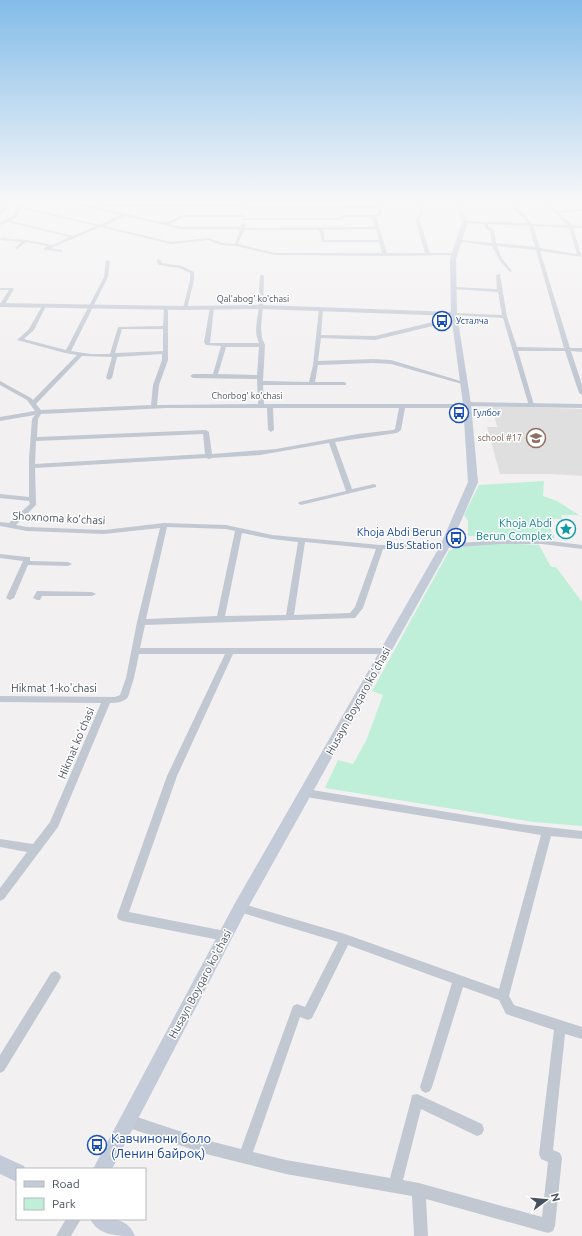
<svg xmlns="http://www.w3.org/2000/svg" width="582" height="1236" viewBox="0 0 582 1236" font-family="Ubuntu,sans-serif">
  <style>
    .education { fill: #e0dfdf }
    .green { fill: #c0efd9 }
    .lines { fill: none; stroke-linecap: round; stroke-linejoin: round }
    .minor { fill: #c1c8d2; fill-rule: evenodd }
    .tertiary { fill: #c1c8d2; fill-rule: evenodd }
    .secondary { fill: #c3cad8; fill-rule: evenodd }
    .labels { text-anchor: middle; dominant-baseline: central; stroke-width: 3; stroke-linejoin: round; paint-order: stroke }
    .far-street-label { font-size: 9px; fill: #48505d; stroke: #fff }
    .far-transit-label { font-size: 9px; fill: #164399; stroke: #fff; text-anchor: start }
    .far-education-label { font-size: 9px; fill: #785e54; stroke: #fff; text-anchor: end }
    .street-label { font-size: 11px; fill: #48505d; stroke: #fff }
    .culture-label { font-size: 11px; fill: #0d838f; stroke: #fff; text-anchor: end }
    .transit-label { font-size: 11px; fill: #164399; stroke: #fff; text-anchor: end }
    .near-transit-label { font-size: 13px; fill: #164399; stroke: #fff; text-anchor: start }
  </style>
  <rect width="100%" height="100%" fill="#f2f0f0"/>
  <!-- education -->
  <path class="education" d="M492,406L582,409V476L552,474H500L487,427H497Z"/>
  <!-- green -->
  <path class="green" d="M544,481L543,496L557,501L579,515H561L562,519H546L555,538L468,536V521L464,515L479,485Z
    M498,543L539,545L551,567H556L582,602V826L533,822L325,788L338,760L353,764L366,741L383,695L372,691L449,551L456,547Z"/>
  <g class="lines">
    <!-- minor -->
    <path class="minor" d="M7,201H11L4,212L0,214V211Z
      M26,201H31L24,207L99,225L121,215L62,201H71L165,223L183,215H243L244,217H184L169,224L180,227H241V224L243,223L245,224V228L375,227L372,217H346L340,220H243L241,219L243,218H339L345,215H374L378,213L377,208L244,209L242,208L244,207L377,206L376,202L380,201L382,214L376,217L387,253H425L415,218L421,214L416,201H420L425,214L419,218L430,253H454L456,254L454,255L385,256L275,255L236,246L221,245L208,240L171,244L100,227L51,248L62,250V252L44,250V248L48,246L26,242L17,249L15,248L21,242L1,240L0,238L26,240L53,245L69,237L8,222L0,225V223L14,215L17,208ZM21,208L96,226L73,236L11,221L17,217ZM125,216L180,229H240L235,244L222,243L208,238L171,242L104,226ZM376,229L379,240H325L323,230ZM244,230H319L322,242H379L382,253H275L238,244Z
      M506,201H511L526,216L532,224L567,225L543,201H548L557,211L582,209V211L559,213L572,225L582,226V228H573L582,257L540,251L570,348H582V352L571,351L582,385V395L579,393L565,351H518L534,405L531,407L529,406L503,318L454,315L452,314L454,313L502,315L498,292L453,289L451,288L453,287L497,289L496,275L500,274L507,317L517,347L564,348L536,250L497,246L501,257L512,271L510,272L500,261L492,246L457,241L459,240L492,243L490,231L486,229L484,224L464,223L465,221L528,223ZM488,224L529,226L535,247L496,243L494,230L489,227ZM533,226L569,228L577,254L540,248Z
      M244,204L245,206L99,207L97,206L99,205Z
      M159,259L162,263L182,266L194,272V280L187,309L183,308L190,280V273L179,268L159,265L157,262V260Z
      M106,260L110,261L108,277L71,351L91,354H110L118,327L163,326L164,308L168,307V360L159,385L157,405L258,404L257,379L193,378L190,376L193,374H213L221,346L206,345L204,342L210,307L214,308L210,343H259C253,330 258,319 259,305C259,295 259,286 260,276L262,275L264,276L263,307L261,327L262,338L265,345L263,381L309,382L313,365L319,309L321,308L323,309L321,335L375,336L437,321L457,320V322L455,323L437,325L375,340L321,338L318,361L373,359L391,360L467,383L462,384L391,364L373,363L318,365L315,382H344L346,383V385H263L264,404H467L470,406L467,408H405L401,430L397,433L335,442L352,489L374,484L376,485V487L301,505L299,504L298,503L299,502L346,491L329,443L260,455L212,458L209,459L206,458L35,468L36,505L16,525L27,527L104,530L164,523L226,525L272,535L380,545L445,544L500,540H542L582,545V549L542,544H500L445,548L383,549L363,608L355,618L145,625L140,648H385L389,651L385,654H233L177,776L129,912L225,931L229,932L231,936L229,940L225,941L122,921L118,919L117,916L167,776L225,654H139L134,678L128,697C125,702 116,703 110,703L58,827L4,899L0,901V888L27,852L0,847V839L33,844L50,822L101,703L0,702V696L115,697L120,695L126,678L137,622L160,528L104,534L27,531L0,526V522L9,523L30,504L29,501L0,498V494L29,497V459L32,419L35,415L0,421V417L35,411L27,400L0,385V381L31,398L33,400L77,355L65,353L17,340L29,329L42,306L44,305L46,306L34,330L24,339L66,350L104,277ZM122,329H163V351L115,353ZM226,347H259L257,375L218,374ZM162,354V360L153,385L151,405L41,410L36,404L82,356L112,357L106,378L109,380L112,378L117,357ZM167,408H267L268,430L271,432L274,430L273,408H399L395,429L393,430L358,434L276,449L212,454L209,432L206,430L37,437L38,419L41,414ZM203,434L205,454L35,464L36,441ZM167,527L226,529L235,531L217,616L146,619ZM242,533L272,539L298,542L286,615L225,616ZM305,542L376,549L355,607L350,613L294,615Z
      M0,288H12L14,289L4,306H2L0,304L9,290H0Z
      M0,554L27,557H30V561L68,562L72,564L68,566L28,565L14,598L10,600L6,598L23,561L0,558Z
      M37,591L92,592L96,594L92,596H42L40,600H37L33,598Z
      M306,789L520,824L582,831V839L551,836L509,996L514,1005L582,1027V1039L565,1034L553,1150L560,1153L562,1158L555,1226L553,1231L548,1233L426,1199L428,1236H414L412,1196L286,1174L206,1154L123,1126L121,1121L123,1116L128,1114L206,1140L241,1149L293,1006L297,1004L305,1007L338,942L236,911L235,908L236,905L240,903L345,934L499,989L541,835L306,797L303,796L301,793L303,790ZM348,945L452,983L420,1087L422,1091L426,1093L430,1091L432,1087L463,987L499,1000L506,1014L554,1030L539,1154L541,1159L548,1162L542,1217L419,1183L403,1180L421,1109L477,1136L482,1134L484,1129L482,1124L417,1094L412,1095L411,1100L390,1178L286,1160L253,1152L300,1017L308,1020L312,1018Z
      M55,971L59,973L61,977L59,981L4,1071L0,1073V1055L51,973Z
      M66,1219H81L71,1236H56Z"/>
    <!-- tertiary -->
    <path class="tertiary" d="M0,303L185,306L261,305L454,312L457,314L454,316L261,309L185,310L0,307Z
      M464,402L582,404V408L467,406H464Z"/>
    <!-- secondary -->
    <path class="secondary" d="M453,201H458L468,222L456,259L457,314L471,404L478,482L450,546L245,913L112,1169H93L235,903L440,546L468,482L463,404L451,314L450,259L462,222Z
      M0,1155L24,1166L25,1169H17V1182L0,1174Z
      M90,1219C108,1219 127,1216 135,1236C117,1236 99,1236 90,1219Z"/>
  </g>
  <!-- sky -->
  <linearGradient id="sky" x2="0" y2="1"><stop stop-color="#83bce9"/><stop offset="0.54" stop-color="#f9f8f8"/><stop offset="1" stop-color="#f9f8f8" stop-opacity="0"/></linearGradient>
  <rect width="582" height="375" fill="url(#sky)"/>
  <!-- icons -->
  <defs>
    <g id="bus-ring" transform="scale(1)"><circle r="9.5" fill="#fff" stroke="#1a4fb4" stroke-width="1.5"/><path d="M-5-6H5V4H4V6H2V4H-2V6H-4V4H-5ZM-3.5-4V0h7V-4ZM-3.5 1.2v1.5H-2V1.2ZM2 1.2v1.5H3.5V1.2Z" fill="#1a4fb4"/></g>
    <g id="school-ring" transform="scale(1)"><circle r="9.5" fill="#fff" stroke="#8d6e63" stroke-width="1.5"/><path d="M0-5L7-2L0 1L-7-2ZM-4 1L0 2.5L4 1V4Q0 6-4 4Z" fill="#8d6e63"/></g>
    <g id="sight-ring" transform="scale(1)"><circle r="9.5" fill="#fff" stroke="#0f9aa8" stroke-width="1.5"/><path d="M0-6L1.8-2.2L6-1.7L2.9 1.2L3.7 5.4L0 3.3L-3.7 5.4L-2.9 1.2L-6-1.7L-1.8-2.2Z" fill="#0f9aa8"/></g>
  </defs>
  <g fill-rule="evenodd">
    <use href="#bus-ring" x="442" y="321"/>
    <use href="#bus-ring" x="459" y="413"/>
    <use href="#school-ring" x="536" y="438"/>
    <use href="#sight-ring" x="566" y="529"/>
    <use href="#bus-ring" x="456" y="538"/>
    <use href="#bus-ring" x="97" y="1145"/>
  </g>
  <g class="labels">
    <!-- far-street labels -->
    <g class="far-street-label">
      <text x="253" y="299">Qal'abog' ko'chasi</text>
      <text x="247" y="396">Сhorbog' ko'chasi</text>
    </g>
    <!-- far-transit labels -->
    <g class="far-transit-label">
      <text x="456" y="321">Усталча</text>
      <text x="473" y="413">Гулбоғ</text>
    </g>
    <!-- far-education labels -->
    <g class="far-education-label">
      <text x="522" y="438">school #17</text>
    </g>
    <!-- street labels -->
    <g class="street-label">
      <text transform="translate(59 518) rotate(3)">Shoxnoma ko'chasi</text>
      <text x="54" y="688">Hikmat 1-ko'chasi</text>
      <text transform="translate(358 701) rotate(-61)">Husayn Boyqaro ko'chasi</text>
      <text transform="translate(76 743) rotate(-67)">Hikmat ko'chasi</text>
      <text transform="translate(200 984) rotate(-62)">Husayn Boyqaro ko'chasi</text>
    </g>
    <!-- culture labels -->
    <g class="culture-label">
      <text x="552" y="523">Khoja Abdi<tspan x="552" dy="13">Berun Complex</tspan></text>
    </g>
    <!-- transit labels -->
    <g class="transit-label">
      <text x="442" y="532">Khoja Abdi Berun<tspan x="442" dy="13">Bus Station</tspan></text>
    </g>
    <!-- near-transit labels -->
    <g class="near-transit-label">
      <text x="111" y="1138">Кавчинони боло<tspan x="111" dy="15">(Ленин байроқ)</tspan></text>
    </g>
  </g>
  <!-- legend -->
  <rect x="16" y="1168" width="130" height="52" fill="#ffffff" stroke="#b6b9be"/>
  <rect x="24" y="1181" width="20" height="6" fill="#c3cad8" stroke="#b6b9be"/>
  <text x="52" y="1188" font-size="12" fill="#48505d">Road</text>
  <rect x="24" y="1198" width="20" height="12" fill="#c0efd9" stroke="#b6b9be"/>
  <text x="52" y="1208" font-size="12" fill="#48505d">Park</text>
  <!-- north arrow -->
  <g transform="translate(546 1200) rotate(74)" stroke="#ffffff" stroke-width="3" paint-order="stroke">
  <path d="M0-3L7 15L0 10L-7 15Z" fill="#48505d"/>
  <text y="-6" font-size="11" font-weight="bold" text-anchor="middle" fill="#48505d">N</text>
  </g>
</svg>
